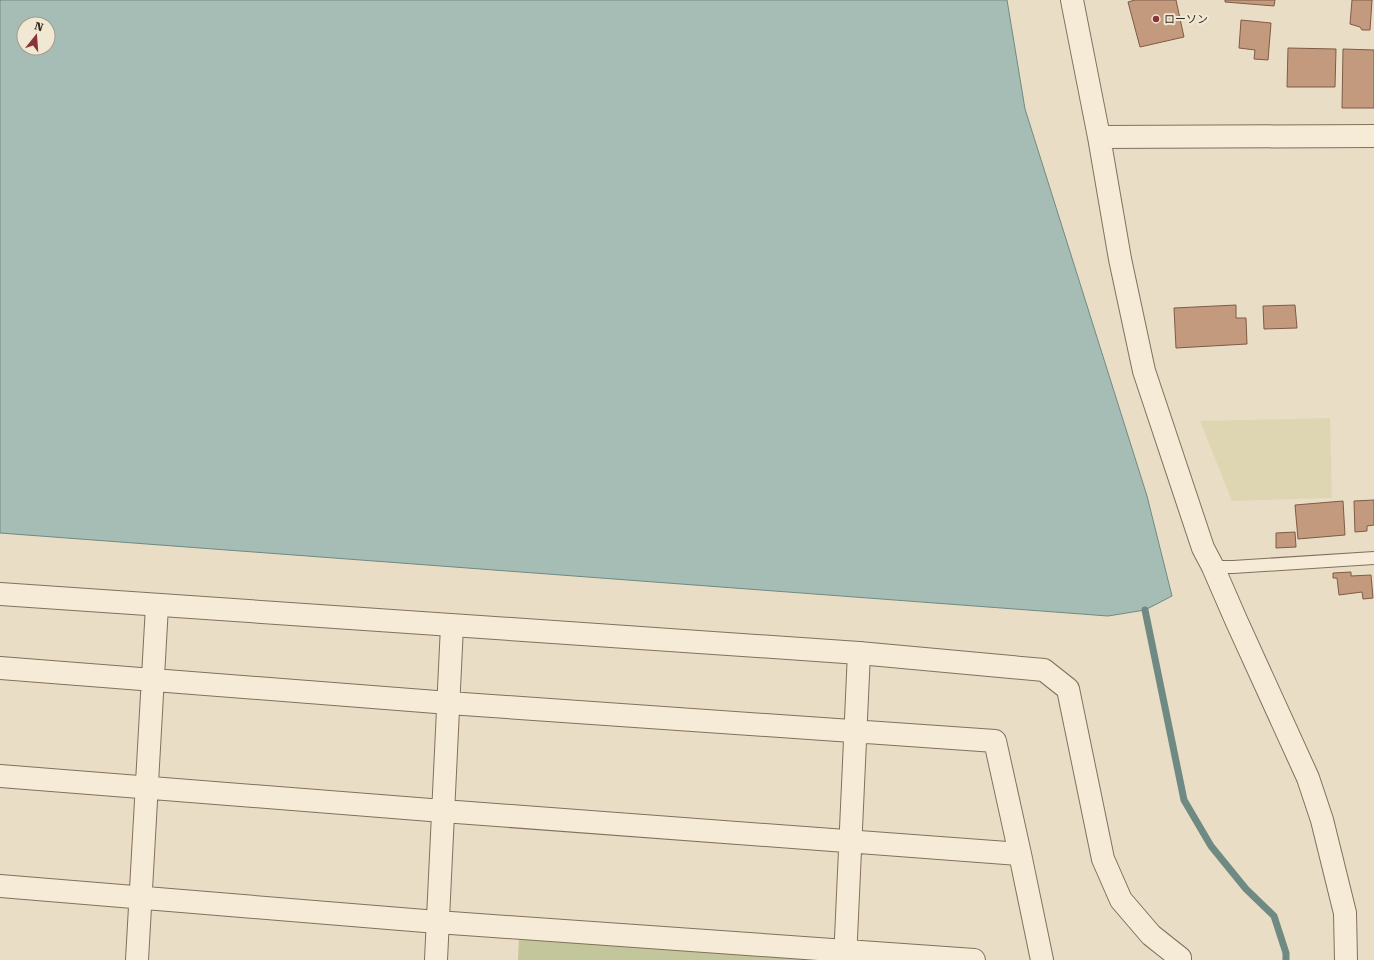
<svg xmlns="http://www.w3.org/2000/svg" width="1374" height="960" viewBox="0 0 1374 960" font-family="'Roboto Serif','Noto Sans JP',serif">
  <style>
    .farmland { fill: #ded6b3 }
    .green { fill: #c2c69a }
    .water { fill: #a6bdb6; stroke: #6e8a82; fill-rule: evenodd }
    .lines { fill: none; stroke-linecap: round; stroke-linejoin: round }
    .stream { stroke: #6e8a82; stroke-width: 7 }
    .building { fill: #c39a7e; stroke: #7f5b45 }
    .service-casing { stroke: #82705d; stroke-width: 14 }
    .minor-casing { stroke: #82705d; stroke-width: 24 }
    .tertiary-casing { stroke: #82705d; stroke-width: 24 }
    .service { stroke: #f5ebd7; stroke-width: 12 }
    .minor { stroke: #f5ebd7; stroke-width: 22 }
    .tertiary { stroke: #f5ebd7; stroke-width: 22 }
    .poi-dot { fill: #8b3336; stroke: #f1e8d3; stroke-width: 1.5 }
    .labels { text-anchor: middle; dominant-baseline: central; stroke-width: 4; stroke-linejoin: round; paint-order: stroke }
    .poi-label { font-size: 11px; fill: #34291f; stroke: #f1e8d3; text-anchor: start }
  </style>
  <rect width="100%" height="100%" fill="#e9ddc5"/>
  <!-- farmland -->
  <path class="farmland" d="M1330,418L1332,498L1232,501L1200,421Z"/>
  <!-- green -->
  <path class="green" d="M519,938L833,960H518Z"/>
  <!-- water -->
  <path class="water" d="M0,0H1007L1025,109L1147,496L1172,596L1145,610L1108,616L0,533ZM24,24H48V48H24Z"/>
  <g class="lines">
    <!-- stream -->
    <path class="stream" d="M1145,610L1184,800L1211,846L1246,889L1274,916L1286,953V960"/>
  </g>
  <!-- building -->
  <path class="building" d="M1135,0H1176L1184,37L1140,47L1128,2Z
    M1225,0H1275L1274,6L1225,2Z
    M1352,0H1372L1370,30H1362L1360,27L1350,24Z
    M1241,20L1271,23L1268,60L1254,59L1255,50L1239,48Z
    M1288,48L1336,49L1335,87H1287Z
    M1343,49L1374,50V108H1342Z
    M1236,305V318H1246L1247,344L1176,348L1174,308Z
    M1295,305L1297,328L1264,329L1263,306Z
    M1374,500V525L1367,526V531L1355,532L1354,501Z
    M1343,501L1345,535L1298,539L1295,505Z
    M1295,532L1296,547L1276,548V533Z
    M1351,572V576L1371,575L1373,598L1363,599L1362,592L1339,595L1337,578H1333V573Z"/>
  <g class="lines">
    <!-- service casing -->
    <g class="service-casing">
      <path id="service" d="M1213,567H1233L1374,558"/>
    </g>
    <!-- minor casing -->
    <g class="minor-casing">
      <path id="minor" d="M1072,0L1099,137L1120,259L1144,371L1203,548L1213,567L1236,620L1308,778L1322,820L1345,913L1346,960
        M1099,137L1374,136
        M0,668L449,703L995,741L1020,854L1042,960
        M0,776L443,811L1020,854
        M0,886L437,922L974,960
        M137,960L157,606
        M436,960L452,626
        M845,960L859,653"/>
    </g>
    <!-- tertiary casing -->
    <g class="tertiary-casing">
      <path id="tertiary" d="M0,594L859,653L1044,670L1068,689L1103,859L1121,900L1151,935L1180,958V960"/>
    </g>
    <!-- service -->
    <use href="#service" class="service"/>
    <!-- minor -->
    <use href="#minor" class="minor"/>
    <!-- tertiary -->
    <use href="#tertiary" class="tertiary"/>
  </g>
  <!-- markers -->
  <circle class="poi-dot" cx="1156" cy="19" r="4"/>
  <g class="labels">
    <!-- poi labels -->
    <g class="poi-label">
      <text x="1164" y="19">ローソン</text>
    </g>
  </g>
  <!-- north arrow -->
  <g transform="translate(36 36) rotate(17)"><circle r="19" fill="#f1e8d3" stroke="#a59c8b"/>
  <path d="M0-3L7 15L0 10L-7 15Z" fill="#8b3336"/>
  <text y="-6" font-size="11" font-weight="bold" text-anchor="middle" fill="#34291f">N</text>
  </g>
</svg>
